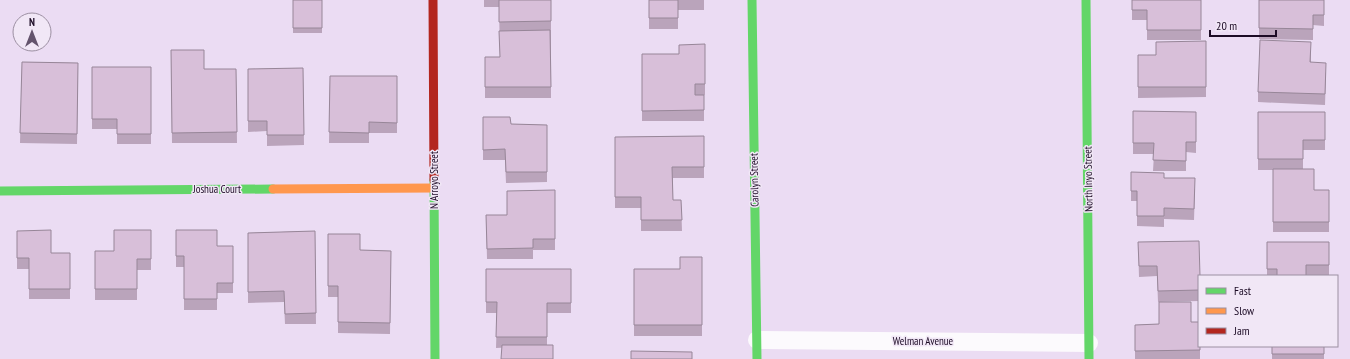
<svg xmlns="http://www.w3.org/2000/svg" width="1350" height="359" viewBox="0 0 1350 359" font-family="'PT Sans Narrow',sans-serif">
  <style>
    .lines { fill: none; stroke-linecap: round; stroke-linejoin: round }
    .street { stroke: #fcfafd; stroke-width: 18 }
    .fast { stroke: #63d668; stroke-width: 9 }
    .slow { stroke: #ff974d; stroke-width: 9 }
    .jam { stroke: #b3261e; stroke-width: 9 }
    .wall { fill: #baa4bb }
    .building { fill: #d8bfd9; stroke: #978698 }
    .labels { text-anchor: middle; dominant-baseline: central; stroke-width: 3; stroke-linejoin: round; paint-order: stroke }
    .street-label { font-size: 11px; fill: #1c0b25; stroke: #f1e7f6 }
  </style>
  <rect width="100%" height="100%" fill="#ebdcf3"/>
  <g class="lines">
    <!-- street -->
    <path class="street" d="M757,340L1089,343"/>
    <!-- fast -->
    <path class="fast" d="M752,0L757,359
      M1086,0L1089,359
      M434,180L435,359
      M0,191L273,189"/>
    <!-- slow -->
    <path class="slow" d="M273,189L433,188"/>
    <!-- jam -->
    <path class="jam" d="M433,0L434,180"/>
  </g>
  <!-- wall -->
  <path class="wall" d="M293,0H322V33H293Z
    M484,0H551V98H485V57H500L499,7H484Z
    M649,0H704V10H678V29H649Z
    M1132,0H1201V40H1147V20H1132Z
    M1259,0H1324V26L1313,25V40L1259,39Z
    M1206,41V97L1138,98V55H1156Z
    M705,44V95H695H704V121H642V54H679Z
    M171,50L204,69H236L237,143H172Z
    M1311,52V62L1326,73L1325,105L1258,102V92Z
    M22,62L78,63L77,144L20,143Z
    M92,67H151V144H117V129H92Z
    M303,68L304,145L267,146V131L248,132V69Z
    M330,76H397V133H369V143H329Z
    M1133,111L1196,112V153L1186,152V171H1153L1154,154H1133Z
    M1258,112H1325V150H1303V169L1314,190H1329V232H1273V170H1258Z
    M483,117L511,124L547,125V182L506,183L505,160H483Z
    M704,136V178H673V200H681L682,231H641V208H615V137Z
    M1164,178L1195,189L1194,220L1164,219V227L1137,226V201H1131V191Z
    M555,190V250H533V259H487L486,215H507Z
    M151,230V270H137V300H95V251H114Z
    M176,230L217,246H233V293H217V310H184V267H176Z
    M17,231L51,253H70V299H29V269H17Z
    M315,231L316,324H285L284,302L248,303V233Z
    M328,234L360,250L391,251L390,334L338,333V297H328Z
    M1138,242L1199,276V301L1158,302L1157,276L1139,277Z
    M1267,242H1329V276H1267Z
    M702,257V336H634V269H680Z
    M486,269H571V313H547V345L496,348L497,313H486Z
    M1191,322L1200,346V359H1135V325L1159,324Z
    M1272,346H1324V359H1272Z"/>
  <!-- building -->
  <path class="building" d="M293,0H322V28H293Z
    M499,0H551V21L499,22Z
    M649,0H678V18H649Z
    M1132,0H1201V30H1147V10H1132Z
    M1259,0H1324V15H1313V29L1259,28Z
    M550,30L551,87H485V57H500L499,31Z
    M1260,40L1311,42L1310,62L1326,63L1325,94L1258,92Z
    M1206,41V87H1138V55H1156V42Z
    M705,44V84H695V95H704V110L642,111V54H679V45Z
    M171,50H204V69H236L237,132L172,133Z
    M22,62L78,63L77,134L20,133Z
    M92,67H151V134H117V119H92Z
    M303,68L304,135H267V121H248V69Z
    M330,76H397V123L369,122V133L329,132Z
    M1133,111L1196,112V142H1186V161L1153,160L1154,143H1133Z
    M1258,112H1325V140H1303V159H1258Z
    M483,117H510L511,124L547,125V172H506L505,149L483,150Z
    M704,136V167H672L673,200H681L682,220H641V197H615V137Z
    M1273,169H1314V190H1329V222H1273Z
    M1131,172L1164,173V178H1195L1194,209L1164,208V216H1137V191H1131Z
    M555,190V239H533V248L487,249L486,215H507V191Z
    M51,230V253H70V289H29V258H17V231Z
    M114,230H151V259H137V289H95V251H114Z
    M176,230H217V246H233V283H217V299H184V256H176Z
    M315,231L316,313L285,314L284,291L248,292V233Z
    M328,234H360V250L391,251L390,323L338,322V286H328Z
    M1199,241L1200,276H1199V290L1158,291L1157,266H1139L1138,242Z
    M1267,242H1329V265H1306V276H1277V269H1267Z
    M680,257H702V325H634V269H680Z
    M486,269H571V303H547V337H496L497,302H486Z
    M1159,302H1191V322H1199V346H1200V350L1135,351V325L1159,324Z
    M502,345H553V359H501Z
    M1272,346H1324V354H1272Z
    M631,351L692,352V359H631Z"/>
  <g class="labels">
    <!-- street labels -->
    <g class="street-label">
      <text transform="translate(1088 179) rotate(-91)">North Inyo Street</text>
      <text transform="translate(434 180) rotate(-90)">N Arroyo Street</text>
      <text transform="translate(754 180) rotate(-91)">Carolyn Street</text>
      <text x="217" y="189">Joshua Court</text>
      <text x="923" y="341">Welman Avenue</text>
    </g>
  </g>
  <!-- legend -->
  <rect x="1198" y="275" width="140" height="72" fill="#f1e7f6" stroke="#9c8fa2"/>
  <rect x="1206" y="288" width="20" height="6" fill="#63d668" stroke="#9c8fa2"/>
  <text x="1234" y="295" font-size="12" fill="#1c0b25">Fast</text>
  <rect x="1206" y="308" width="20" height="6" fill="#ff974d" stroke="#9c8fa2"/>
  <text x="1234" y="315" font-size="12" fill="#1c0b25">Slow</text>
  <rect x="1206" y="328" width="20" height="6" fill="#b3261e" stroke="#9c8fa2"/>
  <text x="1234" y="335" font-size="12" fill="#1c0b25">Jam</text>
  <!-- north arrow -->
  <g transform="translate(32 32)"><circle r="19" fill="#f1e7f6" stroke="#9c8fa2"/>
  <path d="M0-3L7 15L0 10L-7 15Z" fill="#64546d"/>
  <text y="-6" font-size="11" font-weight="bold" text-anchor="middle" fill="#1c0b25">N</text>
  </g>
  <!-- scale -->
  <path d="M1210 30v6h66v-6" fill="none" stroke="#1c0b25" stroke-width="2"/>
  <text x="1216" y="30" font-size="12" fill="#1c0b25" stroke="#f1e7f6" stroke-width="3" paint-order="stroke">20 m</text>
</svg>
